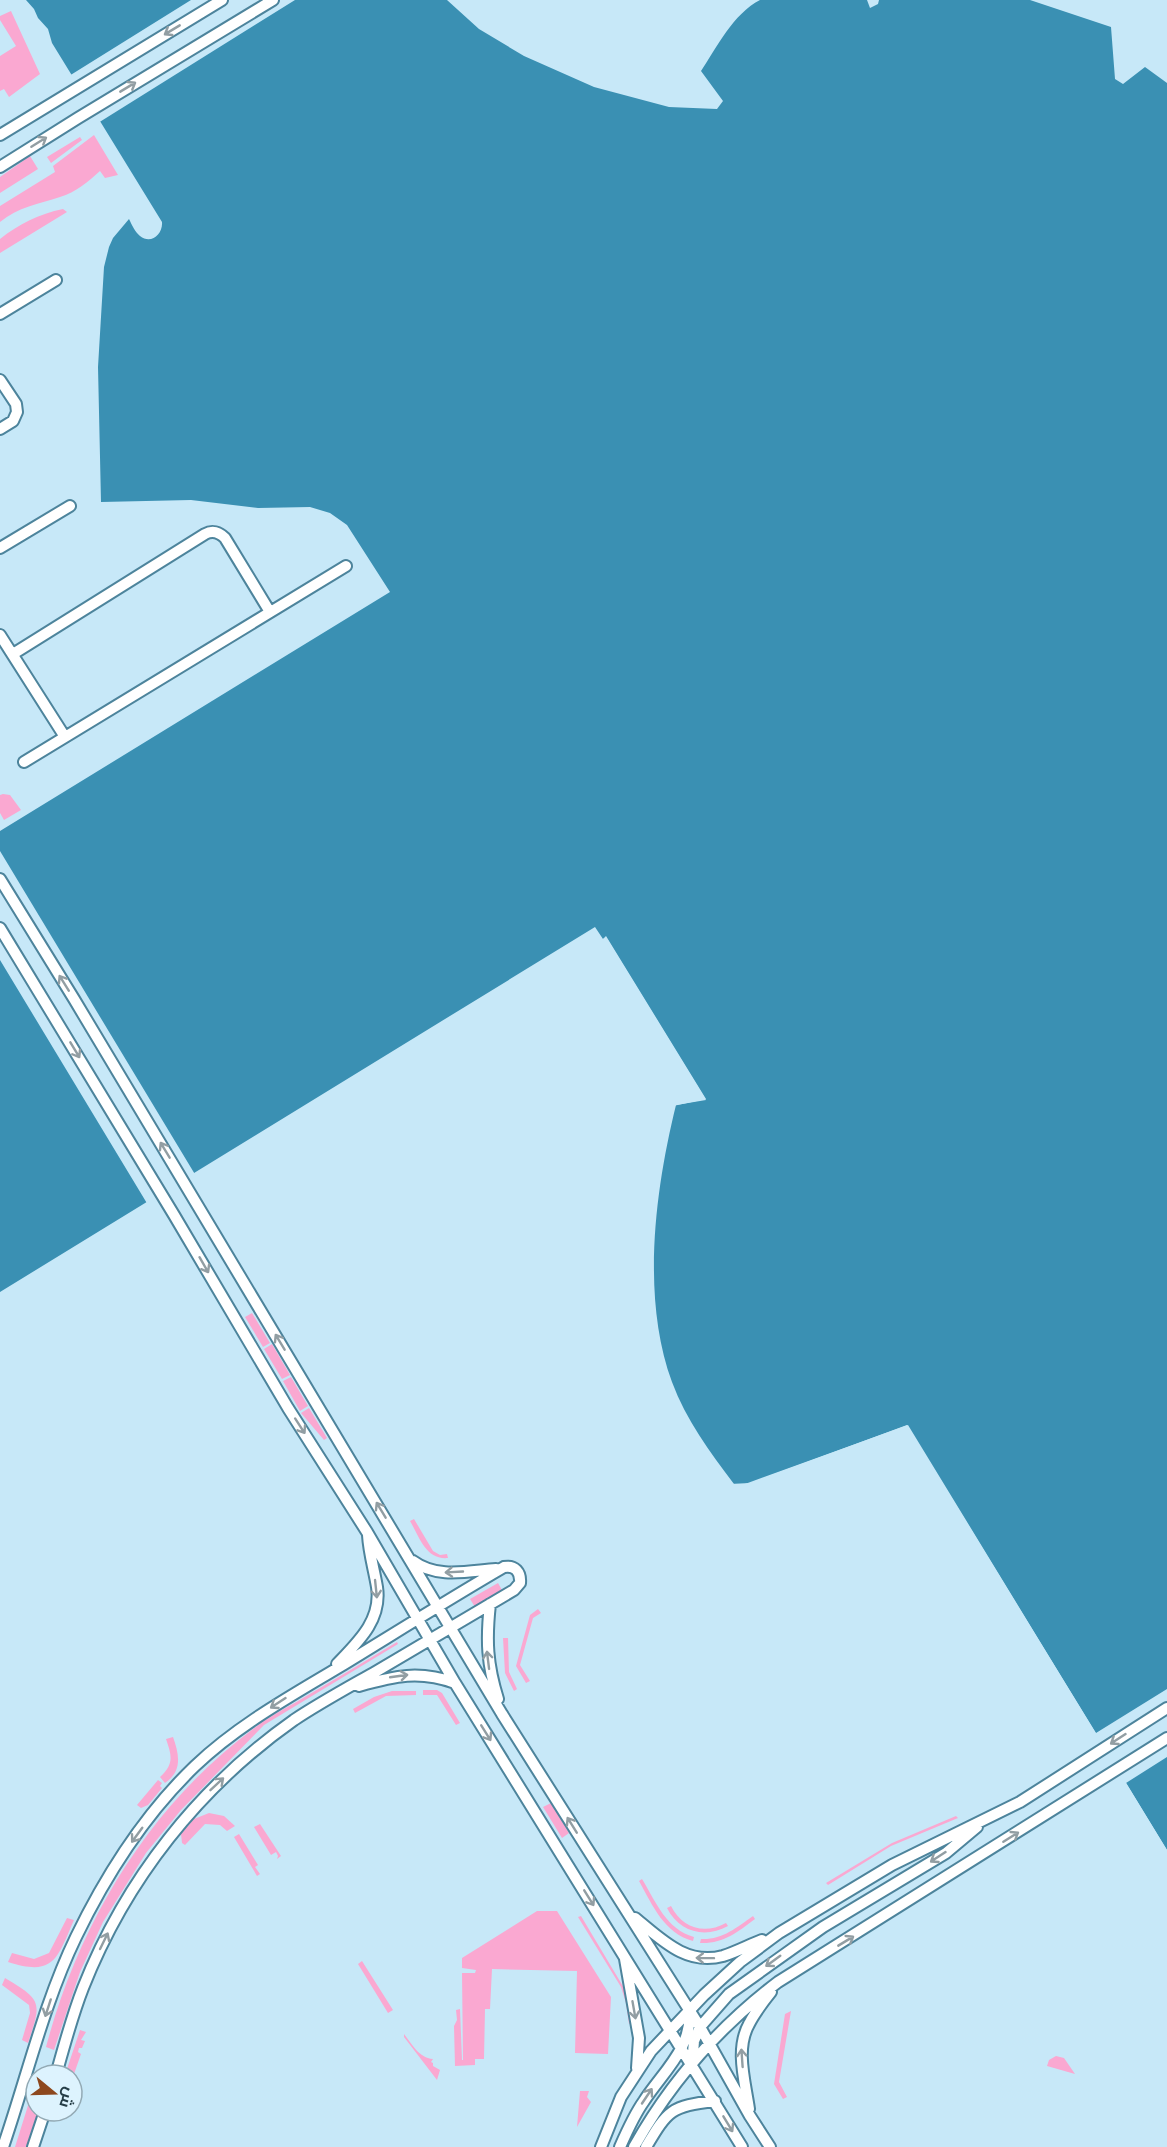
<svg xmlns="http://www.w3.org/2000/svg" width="1167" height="2147" viewBox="0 0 1167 2147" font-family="'PT Sans',Cairo,sans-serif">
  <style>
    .green { fill: #faa8d1 }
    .water { fill: #3a90b3 }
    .pier { fill: #c7e8f8 }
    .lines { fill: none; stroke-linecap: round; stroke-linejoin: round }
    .street-casing { stroke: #4d849c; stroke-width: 14 }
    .street { stroke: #fff; stroke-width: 10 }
    .oneway { stroke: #929ea3 }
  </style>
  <rect width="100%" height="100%" fill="#c7e8f8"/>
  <!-- green -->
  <path class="green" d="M11,11L40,74L9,97L4,89L0,91V56L16,46L0,20V16Z
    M94,135L118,175L105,178L100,171C88,182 76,192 60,197C39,204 18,207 0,222V206L55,172L53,166Z
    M80,137L82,140L51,163L47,157Z
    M30,156L38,169L0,193V177Z
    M63,209L67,212L0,253V239C19,224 39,214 63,209Z
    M3,794L10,795L21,810L4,820L0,813V795Z
    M252,1313L270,1343L263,1347L245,1317Z
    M272,1344L290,1375L282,1379L264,1349Z
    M291,1377L308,1406L300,1411L283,1381Z
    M309,1408L327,1438L324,1440L301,1413Z
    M414,1519L433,1551L440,1555L447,1554L448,1558C426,1560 420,1538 410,1521Z
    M498,1583L502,1590L475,1607L470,1599Z
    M538,1609L541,1613L533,1618L520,1665L530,1681L526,1683L516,1666L530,1615Z
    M508,1638L509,1672L517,1689L514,1691L505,1673L503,1638Z
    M397,1642L398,1644L264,1725L181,1810L146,1853L103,1922L80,1972L54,2050L46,2047C79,1923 149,1806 253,1729C268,1717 286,1708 303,1698C334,1680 365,1661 397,1642Z
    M423,1690H437L442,1693L460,1723L456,1725L437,1695H423Z
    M392,1691H416V1695L386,1696L355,1713L353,1709L374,1697Z
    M173,1737C179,1754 183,1771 165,1783L160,1777C174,1764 172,1756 166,1739Z
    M158,1780L162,1783L160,1786L162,1788L148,1805L141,1808L137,1805Z
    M551,1803L569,1833L562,1838L543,1807Z
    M209,1813L224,1816L235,1826L227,1831L220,1825L205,1824L185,1845L182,1843L181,1834L194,1819Z
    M956,1816L958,1818L891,1846L828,1885L826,1883L892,1843Z
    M260,1824L281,1856L277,1859L278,1856L276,1852L271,1855L254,1827Z
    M239,1834L258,1865L255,1867L260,1874L257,1876L234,1837Z
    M642,1879C656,1902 666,1929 694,1937L693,1941C664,1933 653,1906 639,1881Z
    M671,1906C682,1928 704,1935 726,1923L728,1926C705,1939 679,1932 667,1908Z
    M537,1911H557L611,1997L608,2054L575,2053L577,1971L492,1969L490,2009H485L484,2059H475V2065L455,2066L454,2026L457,2020L456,2010L460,2009L462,2060H463L462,1973H475L476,1970L462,1968V1958Z
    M581,1916L624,1988L632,2023L629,2024L626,2003L621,1987L578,1917Z
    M753,1916L755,1919C738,1932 723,1944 700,1943L701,1939C722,1940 736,1928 753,1916Z
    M67,1918L74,1920C57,1958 55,1977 8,1962L12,1953L34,1959L49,1953Z
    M362,1961L393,2010L388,2013L358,1964Z
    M5,1978C42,2000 42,2002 28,2043L22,2040L30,2013L29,2005L2,1985Z
    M791,2011L779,2082L787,2097L783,2099L774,2084L785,2014Z
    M80,2030L86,2032L81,2040L85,2041L82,2048H79L78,2052L81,2054L74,2074L66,2072Z
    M404,2034C412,2044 419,2058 433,2059L431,2062L433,2063V2066L440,2070L437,2080L404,2037Z
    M1056,2056L1064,2058L1075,2074L1047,2066L1049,2060Z
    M36,2080V2111H38L26,2147H15Z
    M580,2091H589L587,2097L591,2102L577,2127Z"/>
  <!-- water -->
  <path class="water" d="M26,0H447L479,29L524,56L594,87L669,107L717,109L723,101L701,71C717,47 733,14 760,0H867L870,8L878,4L879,0H1030L1111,27L1115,79L1123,84L1145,67L1167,83V1850L908,1425L745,1484H734C710,1452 686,1420 672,1382C641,1298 655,1190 676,1105L706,1100L606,937L603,939L595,927L0,1292V831L390,592L347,525L330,513L310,507L258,508L191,500L101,502L98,367L104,267L109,247L113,238L129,219C132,225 135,232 140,236C151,245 163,234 162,222L52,43L48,29L38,18L34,9Z"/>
  <!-- pier -->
  <path class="pier" d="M191,0H295L98,123L69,76Z
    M0,851L196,1176L148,1205L0,960Z
    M606,936L706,1099L673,1106L675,1102L701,1097L605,941H604L603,939Z
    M907,1425L1096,1733L1167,1689V1757L1126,1783L1167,1850V1853L906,1429L751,1486L734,1487L730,1484L750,1483Z"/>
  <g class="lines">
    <!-- street casing -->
    <g class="street-casing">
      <path id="street" d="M0,135L222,0
        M0,167L78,118L273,0
        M0,314L56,280
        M0,380L16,404L17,412L13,421L0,429
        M0,548L70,506
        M0,635L65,737
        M13,654L205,534C212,530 219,532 225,538L270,612
        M24,762L346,566
        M0,879L74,999L502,1714L700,2027L750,2116L770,2147
        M0,928L174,1215L288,1408L367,1532L455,1683L742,2147
        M413,1561C437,1579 468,1571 496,1569
        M490,1604C486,1640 487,1664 498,1699
        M337,1664C358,1642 382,1620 377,1587C374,1569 369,1553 368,1535
        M359,1686C395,1676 419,1670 455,1683
        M635,1918C661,1939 686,1966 723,1956C736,1952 749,1945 762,1940
        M625,1959L639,2038L637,2068
        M692,2065L694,2041L700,2027L729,1994L823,1927L946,1853L977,1827
        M749,2109C745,2081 735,2049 749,2024C755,2012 763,2002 771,1992
        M3,2147C27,2077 44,2003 76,1937C106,1875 145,1814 195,1766C238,1725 291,1696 341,1666C395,1633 449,1599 504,1567C515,1565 521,1572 520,1583L514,1590C468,1617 422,1644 377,1671C349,1687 321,1702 294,1720C199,1787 126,1879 83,1988C72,2016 64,2046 56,2075
        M33,2147L45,2111
        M601,2147L621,2097L651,2051L704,1995L740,1962L779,1933L892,1865L1020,1802L1167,1708
        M620,2147C627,2131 634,2115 644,2101C662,2073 694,2046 689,2010
        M634,2147C670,2083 720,2026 778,1982L1167,1738
        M646,2147C668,2110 671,2106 715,2101"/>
    </g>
    <!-- street -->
    <use href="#street" class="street"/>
  </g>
  <!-- one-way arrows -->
  <defs><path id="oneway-shaft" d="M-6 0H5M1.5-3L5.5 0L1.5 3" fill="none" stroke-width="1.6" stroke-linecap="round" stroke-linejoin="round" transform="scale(1.5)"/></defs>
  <g class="oneway">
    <use href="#oneway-shaft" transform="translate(172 30) rotate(149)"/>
    <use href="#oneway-shaft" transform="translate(128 87) rotate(-31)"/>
    <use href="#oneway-shaft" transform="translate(39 142) rotate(-32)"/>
    <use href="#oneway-shaft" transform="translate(64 983) rotate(-122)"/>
    <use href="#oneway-shaft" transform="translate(75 1050) rotate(59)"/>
    <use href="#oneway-shaft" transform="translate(165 1150) rotate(-121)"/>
    <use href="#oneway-shaft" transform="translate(204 1265) rotate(60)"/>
    <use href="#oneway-shaft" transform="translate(280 1342) rotate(-121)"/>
    <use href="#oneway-shaft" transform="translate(300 1426) rotate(57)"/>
    <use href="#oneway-shaft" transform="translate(381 1510) rotate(-121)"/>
    <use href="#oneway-shaft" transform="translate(454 1572) rotate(177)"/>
    <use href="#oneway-shaft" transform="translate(376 1589) rotate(84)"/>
    <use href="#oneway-shaft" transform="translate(488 1660) rotate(-97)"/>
    <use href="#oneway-shaft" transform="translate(399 1676) rotate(-8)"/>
    <use href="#oneway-shaft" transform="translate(278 1703) rotate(147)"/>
    <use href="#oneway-shaft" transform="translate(486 1733) rotate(58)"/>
    <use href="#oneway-shaft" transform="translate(1118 1739) rotate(147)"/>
    <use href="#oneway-shaft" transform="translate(217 1784) rotate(-43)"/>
    <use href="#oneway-shaft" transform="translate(572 1825) rotate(-122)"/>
    <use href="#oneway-shaft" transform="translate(137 1835) rotate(126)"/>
    <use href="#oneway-shaft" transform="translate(1011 1837) rotate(-32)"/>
    <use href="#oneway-shaft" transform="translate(938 1857) rotate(147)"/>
    <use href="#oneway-shaft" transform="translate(589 1898) rotate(58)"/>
    <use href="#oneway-shaft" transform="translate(104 1941) rotate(-64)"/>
    <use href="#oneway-shaft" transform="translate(846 1941) rotate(-31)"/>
    <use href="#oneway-shaft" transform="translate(705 1958) rotate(-179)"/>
    <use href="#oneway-shaft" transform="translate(773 1961) rotate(144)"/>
    <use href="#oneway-shaft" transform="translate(48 2008) rotate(108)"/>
    <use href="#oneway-shaft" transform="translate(634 2010) rotate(80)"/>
    <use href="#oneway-shaft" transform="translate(742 2058) rotate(-94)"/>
    <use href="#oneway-shaft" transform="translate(647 2096) rotate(-56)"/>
    <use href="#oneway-shaft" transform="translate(728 2124) rotate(59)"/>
  </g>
  <!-- north arrow -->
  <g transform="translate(54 2093) rotate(109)"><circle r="28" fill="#ddf3fe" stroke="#93aab5" stroke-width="1.5"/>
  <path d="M0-4.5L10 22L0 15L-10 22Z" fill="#8d481f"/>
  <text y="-9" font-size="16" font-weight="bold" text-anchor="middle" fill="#253d47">ش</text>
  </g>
</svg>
